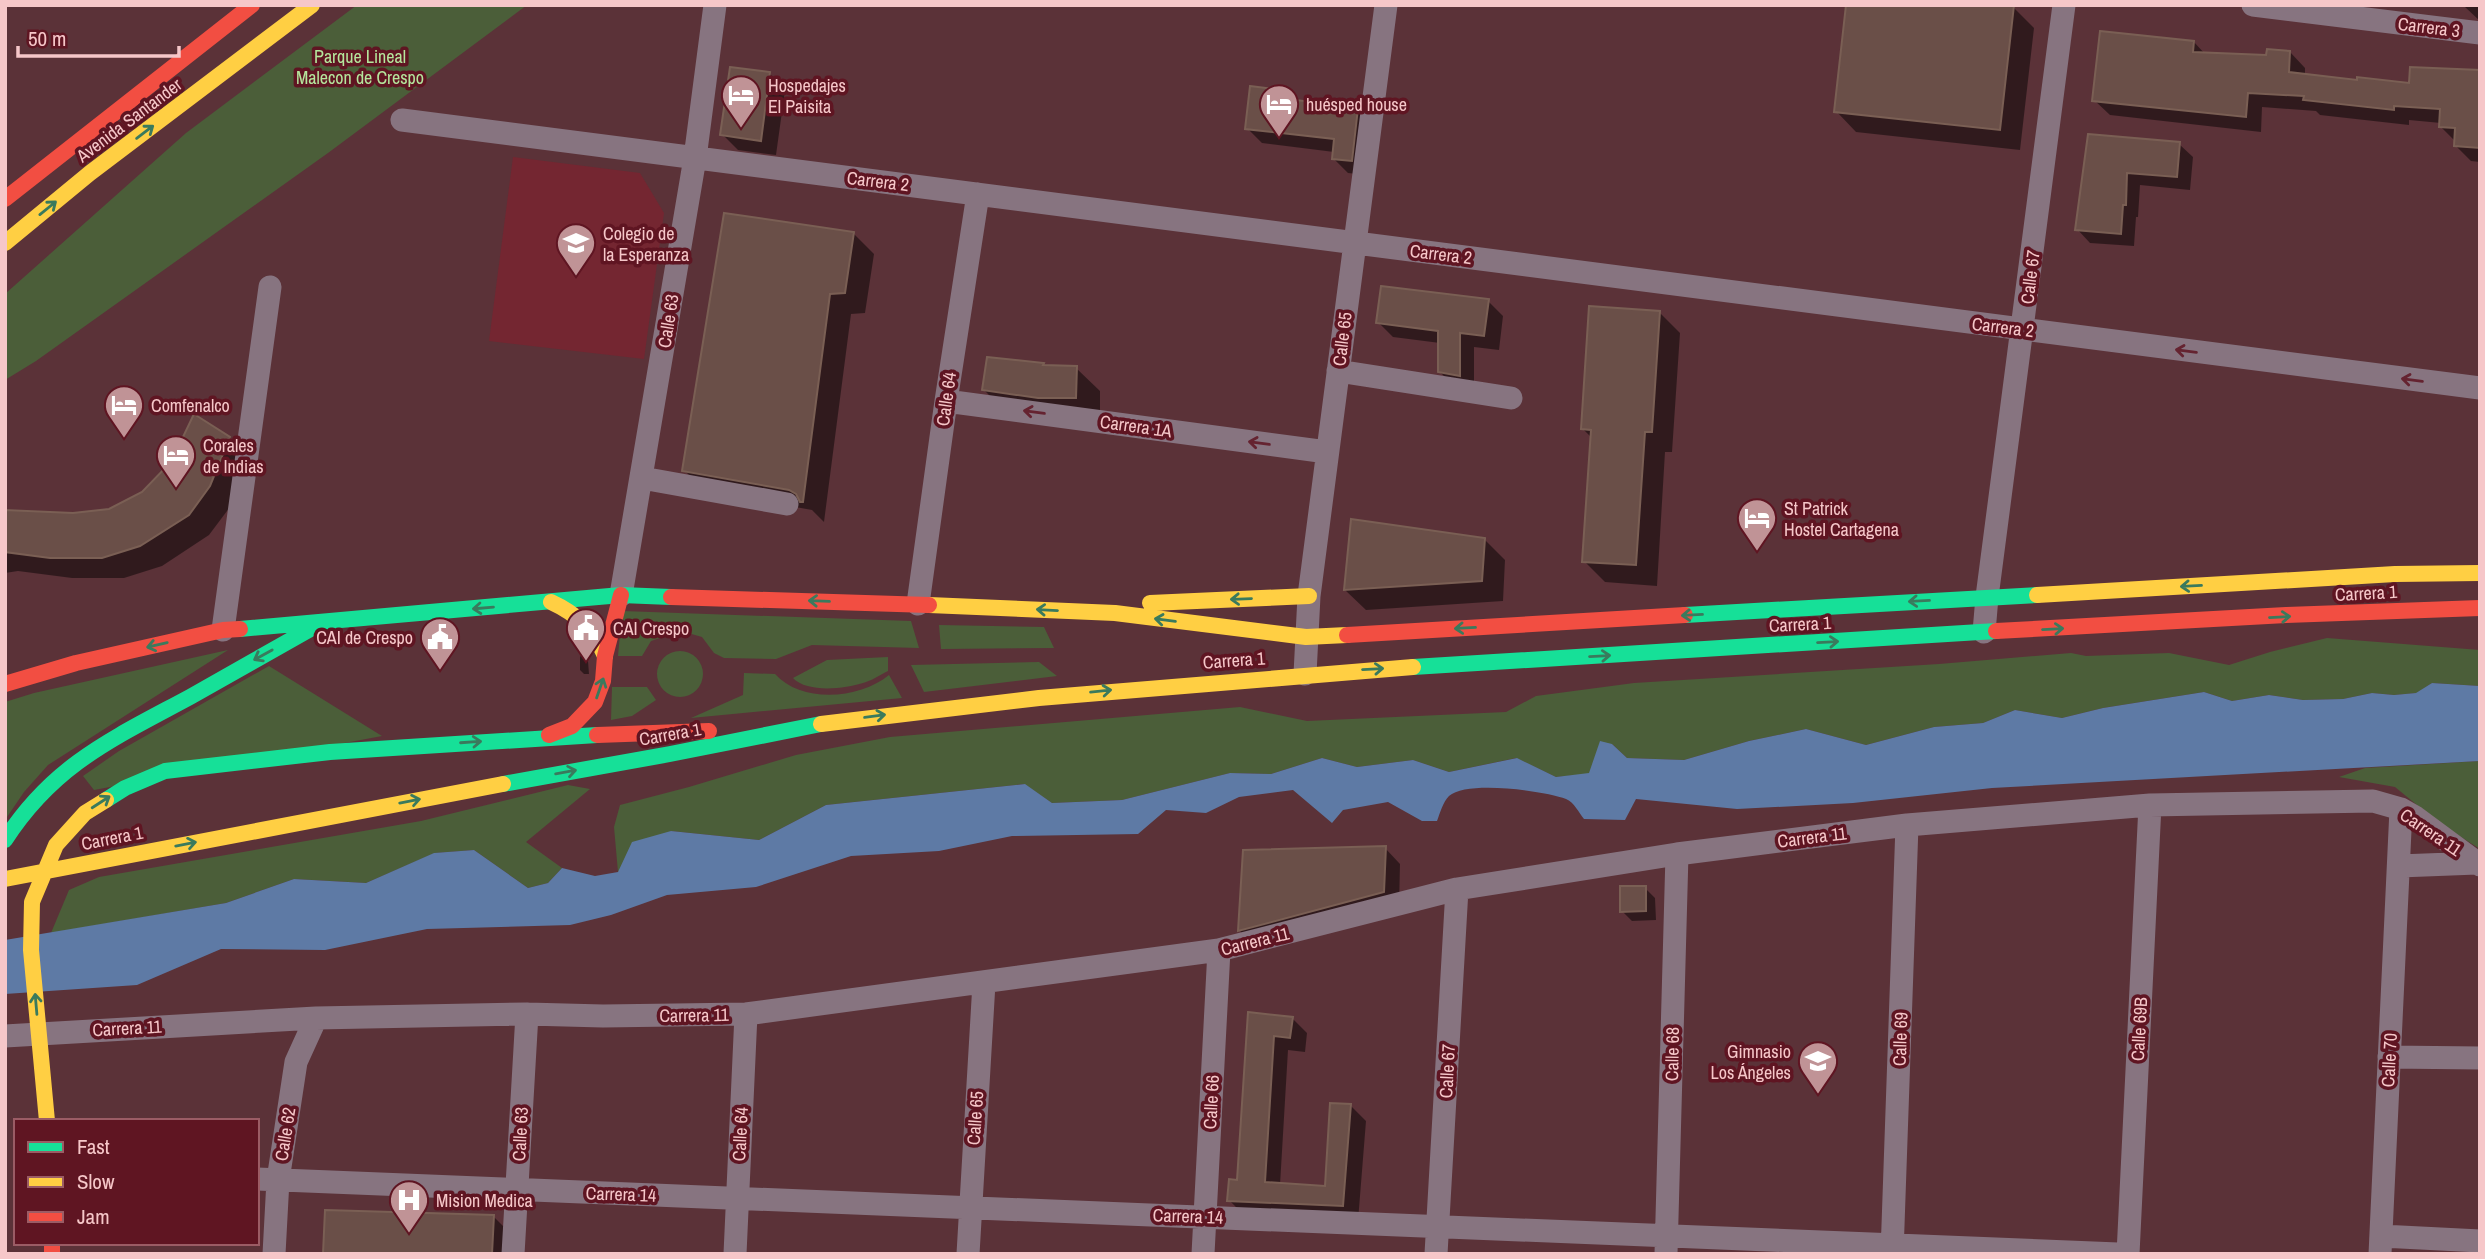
<svg xmlns="http://www.w3.org/2000/svg" width="2485" height="1259" viewBox="0 0 2485 1259" font-family="'Archivo Narrow',sans-serif">
  <style>
    .built { fill: #742631 }
    .green { fill: #4b5e39 }
    .water { fill: #5e7aa5 }
    .shadow { fill: #0007 }
    .building { fill: #6a4f48; stroke: #7a5f54; stroke-width: 2 }
    .lines { fill: none; stroke-linecap: round; stroke-linejoin: round }
    .street { stroke: #877480; stroke-width: 23 }
    .fast { stroke: #16e098; stroke-width: 16 }
    .slow { stroke: #ffcf43; stroke-width: 16 }
    .jam { stroke: #f24e42; stroke-width: 16 }
    .oneway { stroke: #3a7a5d }
    .oneway2 { stroke: #652330 }
    .labels { text-anchor: middle; dominant-baseline: central; stroke-width: 7; stroke-linejoin: round; paint-order: stroke }
    .street-label { font-size: 18px; fill: #f6c7c9; stroke: #5f1522 }
    .park-label { font-size: 18px; fill: #b5e79d; stroke: #5f1522 }
    .poi-label { font-size: 18px; fill: #f6c7c9; stroke: #5f1522; text-anchor: start }
  </style>
  <rect width="100%" height="100%" fill="#5b3238"/>
  <!-- built -->
  <path class="built" d="M513,157L640,173L664,213L644,359L489,341Z"/>
  <!-- green -->
  <path class="green" d="M357,5H527L328,153L36,361L5,380V294L186,133Z
    M622,611L911,621L919,648L812,645L776,659L724,658L714,653L702,637L688,633H675L651,641L642,656H618Z
    M939,625L1044,627L1054,648L941,649Z
    M2327,638L2480,650V686L2432,683L2417,693L2394,695L2372,693L2343,699L2303,700L2269,695L2232,701L2204,692L2103,708L2062,718L2015,710L1983,723L1934,727L1866,745L1806,729L1749,741L1684,760L1627,758L1612,744L1589,774L1556,777L1516,758L1449,772L1413,760L1357,767L1322,758L1271,774L1230,773L1122,800L1052,803L1024,784L826,805L759,840L671,831L618,872L614,827L620,805L689,787L796,755L890,737L1240,707L1307,721L1506,712L1536,696L1634,683L1939,664L2071,653L2086,656L2169,653L2229,665L2270,652Z
    M228,650L48,765L24,792L5,820V702L34,693Z
    M657 674a23 23 0 1 1 46 0a23 23 0 1 1-46 0Z
    M888,657V671C880,675 871,681 863,683C844,689 807,693 793,678L827,660Z
    M1039,662L1057,676L924,692L911,665Z
    M269,666L382,736L94,790L83,776L119,751Z
    M744,673L775,674C802,704 860,699 889,675L902,698L691,718L743,695Z
    M612,687H647L656,700L632,716L611,720Z
    M2480,761V849L2439,823L2395,787L2339,777L2365,768Z
    M568,785L590,789L526,842L562,868L548,883L528,888L474,850L435,853L366,883L294,879L226,903L51,933L69,890L99,877L421,821Z"/>
  <!-- water -->
  <path class="water" d="M2432,683L2480,686V761L1992,788L1853,803L1737,809L1636,799L1625,820L1584,819C1579,813 1574,802 1566,799C1545,791 1467,780 1449,796C1443,802 1440,813 1437,821H1422L1388,802L1343,810L1332,823L1293,790L1239,797L1206,813L1166,810L1138,834L1012,836L939,851L851,856L756,887L667,895L611,915L570,925L427,929L325,950L221,949L137,985L5,994V940L226,903L294,879L366,883L434,853L474,850L528,888L548,883L562,868L595,876L618,872L632,842L671,831L759,840L826,805L1025,784L1052,803L1122,800L1230,773L1271,774L1322,758L1357,767L1413,760L1449,772L1517,758L1556,777L1589,773L1600,741L1612,744L1627,758L1684,760L1749,741L1806,729L1866,745L1934,727L1983,723L2015,710L2062,718L2103,708L2204,692L2232,701L2269,695L2303,700L2343,699L2372,693L2394,695L2416,693Z"/>
  <!-- shadow -->
  <path class="shadow" d="M2465,5H2480V21L2465,7Z
    M2014,8L2034,28L2020,150L1856,132L1836,111Z
    M2194,42L2205,54L2268,57L2290,52L2305,68V76L2410,85L2480,72V162L2471,161L2456,146V142L2441,127V123L2409,120V125L2320,115L2316,111L2262,107L2261,132L2110,115L2094,100Z
    M770,74L785,90L776,155L738,150L722,134Z
    M1289,92L1299,102L1358,110L1372,124L1366,175L1348,173L1333,158L1334,152L1262,143L1247,128Z
    M2089,136L2179,144L2193,157L2190,190L2140,185L2138,217H2136L2134,246L2090,243L2077,229Z
    M853,233L874,254L865,313L851,314L824,522L812,510L705,491L684,470Z
    M1488,301L1503,316L1499,350L1474,347V390L1455,387L1440,372V343L1393,337L1378,322Z
    M1659,312L1680,333L1672,452H1665L1657,586L1605,582L1584,561L1592,438L1583,429Z
    M1043,364L1046,367L1076,368L1100,391V421L1008,414L984,390Z
    M229,438L250,459L230,507L209,535L162,566L124,578H72L18,571L5,573V512L73,515L110,511L143,494Z
    M1484,539L1505,560L1503,601L1366,610L1345,590Z
    M580,656L588,661L589,674H584L580,670Z
    M1385,848L1400,864L1399,907L1255,946L1239,930Z
    M1645,888L1655,898L1656,920L1632,921L1622,911Z
    M1249,1014L1292,1018L1307,1033L1305,1052L1288,1050L1280,1185L1326,1188L1351,1106L1366,1121L1358,1221L1244,1215L1229,1200L1239,1182Z
    M493,1216L514,1237L513,1254H325Z"/>
  <!-- building -->
  <path class="building" d="M1846,5H2014L2000,130L1834,112Z
    M2100,31L2194,41L2193,52L2266,55L2267,49L2290,51L2289,72L2357,80V77L2409,83L2410,67L2480,70V148L2454,146L2455,128L2439,127L2440,109L2394,106V110L2303,100L2304,96L2248,93L2246,117L2092,101Z
    M730,67L770,72L761,141L720,135Z
    M1250,86L1289,91L1288,99L1358,108L1352,161L1332,159L1334,139L1245,129Z
    M2088,134L2180,142L2177,177L2127,173L2126,205H2123L2121,234L2075,230Z
    M724,213L854,232L845,293L830,294L803,502H800L796,494L789,490L682,471Z
    M1381,286L1489,299L1484,336L1460,333V376L1438,372V331L1376,323Z
    M1589,306L1660,311L1652,432H1645L1636,565L1582,562L1591,430L1581,429Z
    M987,357L1044,363L1043,365L1077,366L1076,398H1038L982,390Z
    M194,414L230,437L210,486L189,515L140,546L102,558H50L5,552V510L73,513L109,509L142,492L171,462Z
    M1351,519L1485,538L1482,581L1344,590Z
    M1386,846L1384,892L1238,931L1243,850Z
    M1620,886H1646V911L1620,912Z
    M1248,1012L1293,1017L1290,1038L1274,1036L1265,1182L1325,1186L1330,1103L1351,1104L1343,1206L1227,1201L1229,1179L1237,1180Z
    M325,1210L494,1215L492,1254H323Z"/>
  <g class="lines">
    <!-- street -->
    <path class="street" d="M2253,5L2480,33
      M402,120L2480,388
      M1338,371L1511,398
      M946,401L1327,452
      M642,478L787,504
      M621,595L695,158L715,5
      M918,604L946,401L978,194
      M223,630L270,287
      M1984,632L1987,597L2064,5
      M1305,674L1309,596L1386,5
      M2399,866L2477,863
      M5,1036L316,1018L527,1014L603,1016L746,1014L1219,950L1457,889L1677,854L1907,825L2150,805L2373,801L2401,809L2415,817L2480,865
      M2389,1057L2480,1058
      M257,1179L2118,1254
      M2381,1236L2480,1241
      M274,1254L278,1180L296,1062L316,1018
      M513,1254L527,1014
      M735,1254L746,1014
      M968,1254L984,983
      M1203,1254L1219,950
      M1436,1254L1457,889
      M1666,1254L1677,854
      M1892,1254L1907,825
      M2128,1254L2150,805
      M2380,1254L2401,809"/>
    <!-- fast -->
    <path class="fast" d="M1685,615L2037,595
      M240,629L621,595L671,597
      M1413,667L1996,631
      M503,784L670,754L821,724
      M106,800L125,788L165,771L330,752L597,735
      M5,840C54,764 114,738 190,697C231,674 271,651 312,628"/>
    <!-- slow -->
    <path class="slow" d="M5,243L90,173L312,5
      M2037,595L2395,574L2480,573
      M551,602C577,614 594,630 605,656
      M1150,603L1309,596
      M929,605L1115,613L1306,637L1347,635
      M821,724L1039,698L1413,667
      M5,879L503,784
      M47,1121L31,950L32,902L56,845L85,813L106,800"/>
    <!-- jam -->
    <path class="jam" d="M5,199L252,5
      M671,597L929,605
      M1996,631L2286,615L2480,608
      M1347,635L1685,615
      M5,684L76,663L223,630L240,629
      M549,735L572,726L595,702L603,681L605,656L621,595
      M597,735L709,731
      M52,1243V1254"/>
  </g>
  <!-- one-way arrows -->
  <defs><path id="oneway-shaft" d="M-6 0H5M1.5-3L5.5 0L1.5 3" fill="none" stroke-width="1.6" stroke-linecap="round" stroke-linejoin="round" transform="scale(1.75)"/></defs>
  <g class="oneway">
    <use href="#oneway-shaft" transform="translate(145 132) rotate(-37)"/>
    <use href="#oneway-shaft" transform="translate(48 208) rotate(-39)"/>
    <use href="#oneway-shaft" transform="translate(2191 586) rotate(177)"/>
    <use href="#oneway-shaft" transform="translate(1241 599) rotate(178)"/>
    <use href="#oneway-shaft" transform="translate(819 601) rotate(-178)"/>
    <use href="#oneway-shaft" transform="translate(1919 601) rotate(177)"/>
    <use href="#oneway-shaft" transform="translate(483 608) rotate(175)"/>
    <use href="#oneway-shaft" transform="translate(1047 610) rotate(-177)"/>
    <use href="#oneway-shaft" transform="translate(1692 615) rotate(177)"/>
    <use href="#oneway-shaft" transform="translate(2280 617) rotate(-3)"/>
    <use href="#oneway-shaft" transform="translate(1165 620) rotate(-173)"/>
    <use href="#oneway-shaft" transform="translate(1465 628) rotate(177)"/>
    <use href="#oneway-shaft" transform="translate(2053 629) rotate(-3)"/>
    <use href="#oneway-shaft" transform="translate(1828 642) rotate(-3)"/>
    <use href="#oneway-shaft" transform="translate(157 645) rotate(167)"/>
    <use href="#oneway-shaft" transform="translate(263 655) rotate(151)"/>
    <use href="#oneway-shaft" transform="translate(1600 656) rotate(-3)"/>
    <use href="#oneway-shaft" transform="translate(1373 669) rotate(-3)"/>
    <use href="#oneway-shaft" transform="translate(600 688) rotate(-71)"/>
    <use href="#oneway-shaft" transform="translate(1101 691) rotate(-6)"/>
    <use href="#oneway-shaft" transform="translate(875 716) rotate(-8)"/>
    <use href="#oneway-shaft" transform="translate(471 742) rotate(-4)"/>
    <use href="#oneway-shaft" transform="translate(566 772) rotate(-10)"/>
    <use href="#oneway-shaft" transform="translate(410 801) rotate(-11)"/>
    <use href="#oneway-shaft" transform="translate(101 802) rotate(-33)"/>
    <use href="#oneway-shaft" transform="translate(186 844) rotate(-11)"/>
    <use href="#oneway-shaft" transform="translate(36 1004) rotate(-95)"/>
  </g>
  <g class="oneway2">
    <use href="#oneway-shaft" transform="translate(2186 351) rotate(-173)"/>
    <use href="#oneway-shaft" transform="translate(2412 380) rotate(-173)"/>
    <use href="#oneway-shaft" transform="translate(1034 412) rotate(-172)"/>
    <use href="#oneway-shaft" transform="translate(1259 443) rotate(-172)"/>
  </g>
  <!-- icons -->
  <defs>
    <g id="hotel-pin" transform="scale(2.0125)"><path d="M0 17L-7.5 6A9.5 9.5 0 1 1 7.5 6Z" fill="#c09396" stroke="#5f1522"/><path d="M-6-4.5h1.5V1H6V5H4.5V3h-9V5H-6ZM-4 0a1.8 1.8 0 1 1 3.6 0ZM.5 0V-2.5h3Q6-2.5 6 0Z" fill="#fff"/></g>
    <g id="university-pin" transform="scale(2.0125)"><path d="M0 17L-7.5 6A9.5 9.5 0 1 1 7.5 6Z" fill="#c09396" stroke="#5f1522"/><path d="M0-5L7-2L0 1L-7-2ZM-4 1L0 2.5L4 1V4Q0 6-4 4Z" fill="#fff"/></g>
    <g id="civic-pin" transform="scale(2.0125)"><path d="M0 17L-7.5 6A9.5 9.5 0 1 1 7.5 6Z" fill="#c09396" stroke="#5f1522"/><path d="M-.6-6.5H3V-4.5H.6V-3L4-1V1h2V6H-6V1h2V-1L-.6-3ZM-1.2 2.5V6h2.4V2.5Z" fill="#fff"/></g>
    <g id="school-pin" transform="scale(2.0125)"><path d="M0 17L-7.5 6A9.5 9.5 0 1 1 7.5 6Z" fill="#c09396" stroke="#5f1522"/><path d="M0-5L7-2L0 1L-7-2ZM-4 1L0 2.5L4 1V4Q0 6-4 4Z" fill="#fff"/></g>
    <g id="hospital-pin" transform="scale(2.0125)"><path d="M0 17L-7.5 6A9.5 9.5 0 1 1 7.5 6Z" fill="#c09396" stroke="#5f1522"/><path d="M-5-5h3v3.5h4V-5h3V5h-3V1.5h-4V5h-3Z" fill="#fff"/></g>
  </defs>
  <g fill-rule="evenodd">
    <use href="#hotel-pin" x="741" y="95"/>
    <use href="#hotel-pin" x="1279" y="104"/>
    <use href="#university-pin" x="576" y="243"/>
    <use href="#hotel-pin" x="124" y="405"/>
    <use href="#hotel-pin" x="176" y="455"/>
    <use href="#hotel-pin" x="1757" y="518"/>
    <use href="#civic-pin" x="586" y="628"/>
    <use href="#civic-pin" x="440" y="637"/>
    <use href="#school-pin" x="1818" y="1061"/>
    <use href="#hospital-pin" x="409" y="1200"/>
  </g>
  <g class="labels">
    <!-- street labels -->
    <g class="street-label">
      <text transform="translate(2429 27) rotate(7)">Carrera 3</text>
      <text transform="translate(129 120) rotate(-37)">Avenida Santander</text>
      <text transform="translate(878 181) rotate(7)">Carrera 2</text>
      <text transform="translate(1441 254) rotate(7)">Carrera 2</text>
      <text transform="translate(2030 277) rotate(-83)">Calle 67</text>
      <text transform="translate(668 321) rotate(-81)">Calle 63</text>
      <text transform="translate(2003 327) rotate(7)">Carrera 2</text>
      <text transform="translate(1342 339) rotate(-83)">Calle 65</text>
      <text transform="translate(946 399) rotate(-82)">Calle 64</text>
      <text transform="translate(1136 426) rotate(8)">Carrera 1A</text>
      <text transform="translate(2366 593) rotate(-3)">Carrera 1</text>
      <text transform="translate(1800 624) rotate(-3)">Carrera 1</text>
      <text transform="translate(1234 660) rotate(-4)">Carrera 1</text>
      <text transform="translate(670 734) rotate(-10)">Carrera 1</text>
      <text transform="translate(2431 832) rotate(34)">Carrera 11</text>
      <text transform="translate(1812 837) rotate(-7)">Carrera 11</text>
      <text transform="translate(112 838) rotate(-11)">Carrera 1</text>
      <text transform="translate(1255 941) rotate(-14)">Carrera 11</text>
      <text transform="translate(694 1015) rotate(-1)">Carrera 11</text>
      <text transform="translate(127 1028) rotate(-3)">Carrera 11</text>
      <text transform="translate(2139 1029) rotate(-87)">Calle 69B</text>
      <text transform="translate(1900 1039) rotate(-88)">Calle 69</text>
      <text transform="translate(1672 1054) rotate(-89)">Calle 68</text>
      <text transform="translate(2389 1060) rotate(-87)">Calle 70</text>
      <text transform="translate(1447 1071) rotate(-87)">Calle 67</text>
      <text transform="translate(1211 1102) rotate(-87)">Calle 66</text>
      <text transform="translate(975 1118) rotate(-86)">Calle 65</text>
      <text transform="translate(285 1134) rotate(-81)">Calle 62</text>
      <text transform="translate(520 1134) rotate(-87)">Calle 63</text>
      <text transform="translate(740 1134) rotate(-87)">Calle 64</text>
      <text transform="translate(621 1194) rotate(2)">Carrera 14</text>
      <text transform="translate(1188 1216) rotate(2)">Carrera 14</text>
    </g>
    <!-- park labels -->
    <g class="park-label">
      <text x="360" y="56">Parque Lineal<tspan x="360" dy="21">Malecon de Crespo</tspan></text>
    </g>
    <!-- poi labels -->
    <g class="poi-label">
      <text x="768" y="85">Hospedajes<tspan x="768" dy="21">El Paisita</tspan></text>
      <text x="1306" y="104">huésped house</text>
      <text x="603" y="233">Colegio de<tspan x="603" dy="21">la Esperanza</tspan></text>
      <text x="151" y="405">Comfenalco</text>
      <text x="203" y="445">Corales<tspan x="203" dy="21">de Indias</tspan></text>
      <text x="1784" y="508">St Patrick<tspan x="1784" dy="21">Hostel Cartagena</tspan></text>
      <text x="613" y="628">CAI Crespo</text>
      <text x="413" y="637" text-anchor="end">CAI de Crespo</text>
      <text x="1791" y="1051" text-anchor="end">Gimnasio<tspan x="1791" dy="21">Los Ángeles</tspan></text>
      <text x="436" y="1200">Mision Medica</text>
    </g>
  </g>
  <!-- border -->
  <rect width="2485" height="1259" fill="none" stroke="#f6c7c9" stroke-width="14"/>
  <!-- legend -->
  <rect x="14" y="1119" width="245" height="126" fill="#5f1522" stroke="#9b5c65" stroke-width="2"/>
  <rect x="28" y="1142" width="35" height="10" fill="#16e098" stroke="#9b5c65" stroke-width="2"/>
  <text x="77" y="1154" font-size="21" fill="#f6c7c9">Fast</text>
  <rect x="28" y="1177" width="35" height="10" fill="#ffcf43" stroke="#9b5c65" stroke-width="2"/>
  <text x="77" y="1189" font-size="21" fill="#f6c7c9">Slow</text>
  <rect x="28" y="1212" width="35" height="10" fill="#f24e42" stroke="#9b5c65" stroke-width="2"/>
  <text x="77" y="1224" font-size="21" fill="#f6c7c9">Jam</text>
  <!-- scale -->
  <path d="M18 46v10h161v-10" fill="none" stroke="#f6c7c9" stroke-width="3.5"/>
  <text x="28" y="46" font-size="21" fill="#f6c7c9" stroke="#5f1522" stroke-width="5" paint-order="stroke">50 m</text>
</svg>
